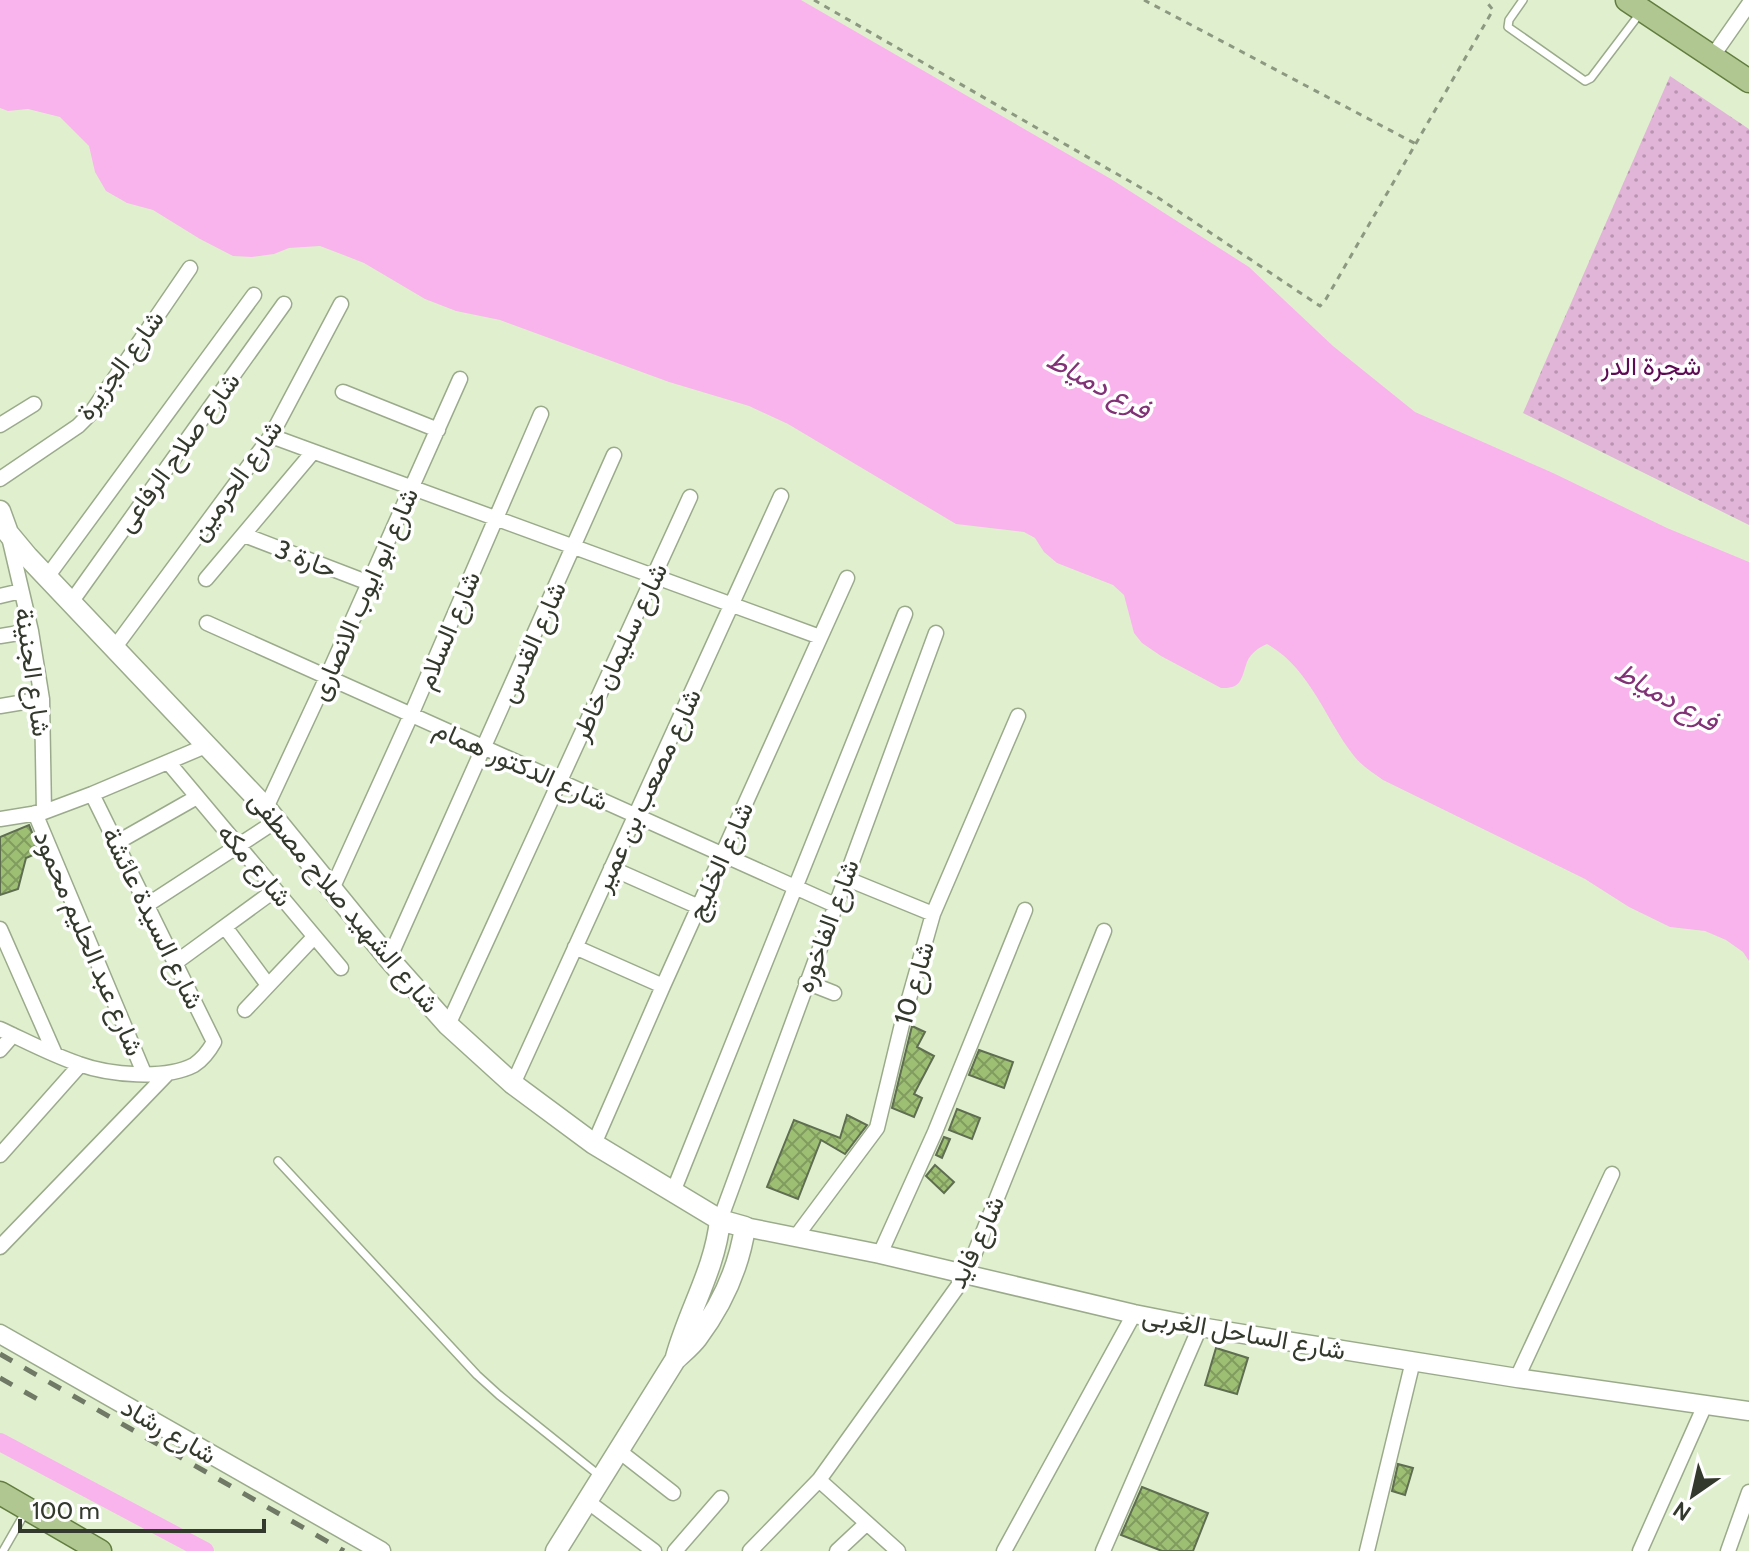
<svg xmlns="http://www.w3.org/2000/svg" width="1749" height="1551" viewBox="0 0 1749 1551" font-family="Cabin,Vazirmatn,sans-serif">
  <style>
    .park { fill: url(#park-dots) }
    .water { fill: #fab4ed }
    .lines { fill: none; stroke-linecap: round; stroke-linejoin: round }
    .canal { stroke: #fab4ed; stroke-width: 18 }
    .building { fill: url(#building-cross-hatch); stroke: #5f6d50; stroke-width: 2 }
    .service-casing { stroke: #9baa8b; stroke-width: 10 }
    .minor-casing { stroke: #9baa8b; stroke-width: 17 }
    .tertiary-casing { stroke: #9baa8b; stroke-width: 21 }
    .secondary-casing { stroke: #9baa8b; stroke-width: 23 }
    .primary-casing { stroke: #627d3f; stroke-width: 25 }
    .path { stroke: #8d9881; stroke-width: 3; stroke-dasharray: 6 6; stroke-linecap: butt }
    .service { stroke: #fff; stroke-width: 7 }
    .minor { stroke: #fff; stroke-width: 14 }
    .tertiary { stroke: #fff; stroke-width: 18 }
    .secondary { stroke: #fff; stroke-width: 20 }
    .primary { stroke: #b0c792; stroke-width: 22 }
    .rail { stroke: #6f7965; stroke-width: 5; stroke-dasharray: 14 14; stroke-linecap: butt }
    .labels { text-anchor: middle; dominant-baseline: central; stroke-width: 7; stroke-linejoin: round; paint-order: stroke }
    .street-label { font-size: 26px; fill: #33392c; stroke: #fff }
    .park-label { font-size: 26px; fill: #5d0a54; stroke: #fff }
    .water-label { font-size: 28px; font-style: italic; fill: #813176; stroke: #fff }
  </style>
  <defs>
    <pattern id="park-dots" width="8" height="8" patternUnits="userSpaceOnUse" patternTransform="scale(2)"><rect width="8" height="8" fill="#e1b5d8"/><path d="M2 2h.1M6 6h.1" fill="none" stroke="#b794af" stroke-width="1.8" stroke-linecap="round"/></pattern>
    <pattern id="building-cross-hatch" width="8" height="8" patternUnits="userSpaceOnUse" patternTransform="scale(2)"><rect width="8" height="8" fill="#9dbf73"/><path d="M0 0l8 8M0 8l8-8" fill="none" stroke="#819c5f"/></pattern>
  </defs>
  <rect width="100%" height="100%" fill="#e0f0cf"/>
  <!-- park -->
  <path class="park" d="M1670,76L1749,129V525L1523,413Z"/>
  <!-- water -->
  <path class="water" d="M0,0H801L1111,179L1249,267L1333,346L1415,412L1553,473L1667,528L1749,562V961L1743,952L1726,940L1705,931L1670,927L1629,907L1585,879L1383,780C1373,773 1362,766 1354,756C1325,719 1310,668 1267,644C1258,648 1251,653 1247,662C1241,679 1242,689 1221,688L1161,656L1142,643L1134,633L1124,595L1113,585L1057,563L1044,552L1035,538L1024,532L956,524L788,424L749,406L669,382L500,320L456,311L425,299L364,263L341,254L320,246L289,248L274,254L252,257L233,256L200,239L153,210L127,203L106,191L95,172L89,146L60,117L28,109L8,111L0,108Z"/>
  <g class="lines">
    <!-- canal -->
    <path class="canal" d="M0,1442L205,1551"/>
  </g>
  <!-- building -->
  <path class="building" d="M29,825L40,852L26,858L18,889L0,895V837Z
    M912,1026L925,1032L917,1047L934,1056L914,1094L922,1098L914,1117L892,1108Z
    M979,1050L1013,1062L1004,1088L969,1075Z
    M957,1109L980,1118L972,1139L949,1130Z
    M847,1115L867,1125L845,1154L821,1140L798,1199L767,1187L794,1120L840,1138Z
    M944,1137L950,1139L942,1158L936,1155Z
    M935,1165L954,1182L944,1193L926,1176Z
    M1216,1348L1248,1358L1237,1394L1205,1385Z
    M1398,1464L1413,1468L1405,1495L1392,1491Z
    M1142,1487L1208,1513L1193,1551H1162L1121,1535Z"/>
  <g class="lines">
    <!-- service casing -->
    <g class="service-casing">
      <path id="service" d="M1523,0L1509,20L1508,27L1585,81L1591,78L1641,12
        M278,1161L477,1375L499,1395L600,1476
        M3,1551L26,1511"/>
    </g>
    <!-- minor casing -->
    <g class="minor-casing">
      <path id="minor" d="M1712,57L1749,4
        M343,392L438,430
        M0,425L34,404
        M271,436L820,637
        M0,479L78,426L91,413L190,268
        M244,535L369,583
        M9,537L31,631L42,699L44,812
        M47,577L254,295
        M206,579L313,452
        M0,596L21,591
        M72,601L284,304
        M207,623L835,905
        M0,636L31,631
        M115,647L271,436L341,304
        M0,706L42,699
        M168,762L341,968
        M266,808L327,677L460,379
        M35,813L144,1073
        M0,819L44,812L92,794L208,745
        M116,843L197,797
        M611,868L699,907
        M845,878L933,914
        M332,889L411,715L541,414
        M147,905L276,821
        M225,927L268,985
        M0,929L55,1054
        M575,947L663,986
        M389,959L614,455
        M175,963L275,890
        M806,982L834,993
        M245,1010L314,937
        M448,1025L690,497
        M0,1029C26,1041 52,1055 79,1064C109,1075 165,1080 194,1065C203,1059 209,1051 214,1042L92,794
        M0,1050L13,1035
        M513,1084L781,496
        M594,1144L663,986L847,578
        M0,1155L80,1065
        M673,1192L905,614
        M720,1220L936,633
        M795,1238L877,1128L903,1020L933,914L1018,716
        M0,1247L168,1073
        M880,1254L935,1132L1025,910
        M1517,1378L1612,1174
        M619,1451L673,1493
        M819,1480L898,1551
        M587,1501L654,1551
        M675,1551L721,1498
        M750,1551L819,1480L966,1275L1104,931
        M837,1551L867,1523
        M1004,1551L1134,1314
        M1103,1551L1200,1327
        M1367,1551L1413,1361
        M1640,1551L1705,1405
        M1728,1551L1749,1492"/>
    </g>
    <!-- tertiary casing -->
    <g class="tertiary-casing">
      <path id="tertiary" d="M745,1227L880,1254L1134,1314L1200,1327L1517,1378L1749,1411
        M0,1334L381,1551"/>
    </g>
    <!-- secondary casing -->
    <g class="secondary-casing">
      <path id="secondary" d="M0,511L8,533L28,557L266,808L389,959L448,1025L513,1084L594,1144L720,1220L745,1227C739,1267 721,1306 697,1338C691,1346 682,1353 675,1360L556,1551
        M676,1357C689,1310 715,1269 720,1220"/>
    </g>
    <!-- primary casing -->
    <g class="primary-casing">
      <path id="primary" d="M1627,0L1749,81
        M0,1493L100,1551"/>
    </g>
    <!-- path -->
    <path class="path" d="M814,0L1157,197L1320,306L1326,299L1493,10L1485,0
      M1144,0L1416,144"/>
    <!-- service -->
    <use href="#service" class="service"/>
    <!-- minor -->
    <use href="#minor" class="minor"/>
    <!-- tertiary -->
    <use href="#tertiary" class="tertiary"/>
    <!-- secondary -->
    <use href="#secondary" class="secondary"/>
    <!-- primary -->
    <use href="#primary" class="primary"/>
    <!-- rail -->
    <path class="rail" d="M0,1354L344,1551
      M0,1378L48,1405"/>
  </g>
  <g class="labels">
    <!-- street labels -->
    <g class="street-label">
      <text transform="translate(120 365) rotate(-54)">شارع الجزيرة</text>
      <text transform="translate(178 452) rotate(-54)">شارع صلاح الرفاعى</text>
      <text transform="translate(236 480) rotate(-55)">شارع الحرمين</text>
      <text transform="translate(306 559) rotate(21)">حارة 3</text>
      <text transform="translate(364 594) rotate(-66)">شارع ابو ايوب الانصارى</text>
      <text transform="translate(448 630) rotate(-67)">شارع السلام</text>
      <text transform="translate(532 642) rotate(-66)">شارع القدس</text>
      <text transform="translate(619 652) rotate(-65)">شارع سليمان خاطر</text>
      <text transform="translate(33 672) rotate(82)">شارع الجنينة</text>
      <text transform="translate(521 765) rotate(24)">شارع الدكتور همام</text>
      <text transform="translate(647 790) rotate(-65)">شارع مصعب بن عمير</text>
      <text transform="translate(720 861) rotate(-66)">شارع الخليج</text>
      <text transform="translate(255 865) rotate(50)">شارع مكه</text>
      <text transform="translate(344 902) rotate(50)">شارع الشهيد صلاح مصطفى</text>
      <text transform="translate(153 918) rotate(64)">شارع السيدة عائشة</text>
      <text transform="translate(827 926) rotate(-70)">شارع الفاخوره</text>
      <text transform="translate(89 943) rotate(67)">شارع عبد الحليم محمود</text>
      <text transform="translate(914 983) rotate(-74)">شارع 10</text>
      <text transform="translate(976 1242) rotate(-65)">شارع فايد</text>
      <text transform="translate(1244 1333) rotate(10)">شارع الساحل الغربى</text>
      <text transform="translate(169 1431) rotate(30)">شارع رشاد</text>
    </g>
    <!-- park labels -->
    <g class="park-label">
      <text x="1651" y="366">شجرة الدر</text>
    </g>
    <!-- water labels -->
    <g class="water-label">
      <text transform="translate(1099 384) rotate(29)">فرع دمياط</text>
      <text transform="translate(1667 696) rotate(29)">فرع دمياط</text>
    </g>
  </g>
  <!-- north arrow -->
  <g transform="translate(1693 1495) rotate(214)" stroke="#ffffff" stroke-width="6" paint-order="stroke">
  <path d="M0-6L14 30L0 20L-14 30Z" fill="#33392c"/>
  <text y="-12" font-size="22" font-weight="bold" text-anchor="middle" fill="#33392c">N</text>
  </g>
  <!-- scale -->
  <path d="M20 1519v12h244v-12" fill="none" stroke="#33392c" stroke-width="4"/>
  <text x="32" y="1519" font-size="24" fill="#33392c" stroke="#ffffff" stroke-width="6" paint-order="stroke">100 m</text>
</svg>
